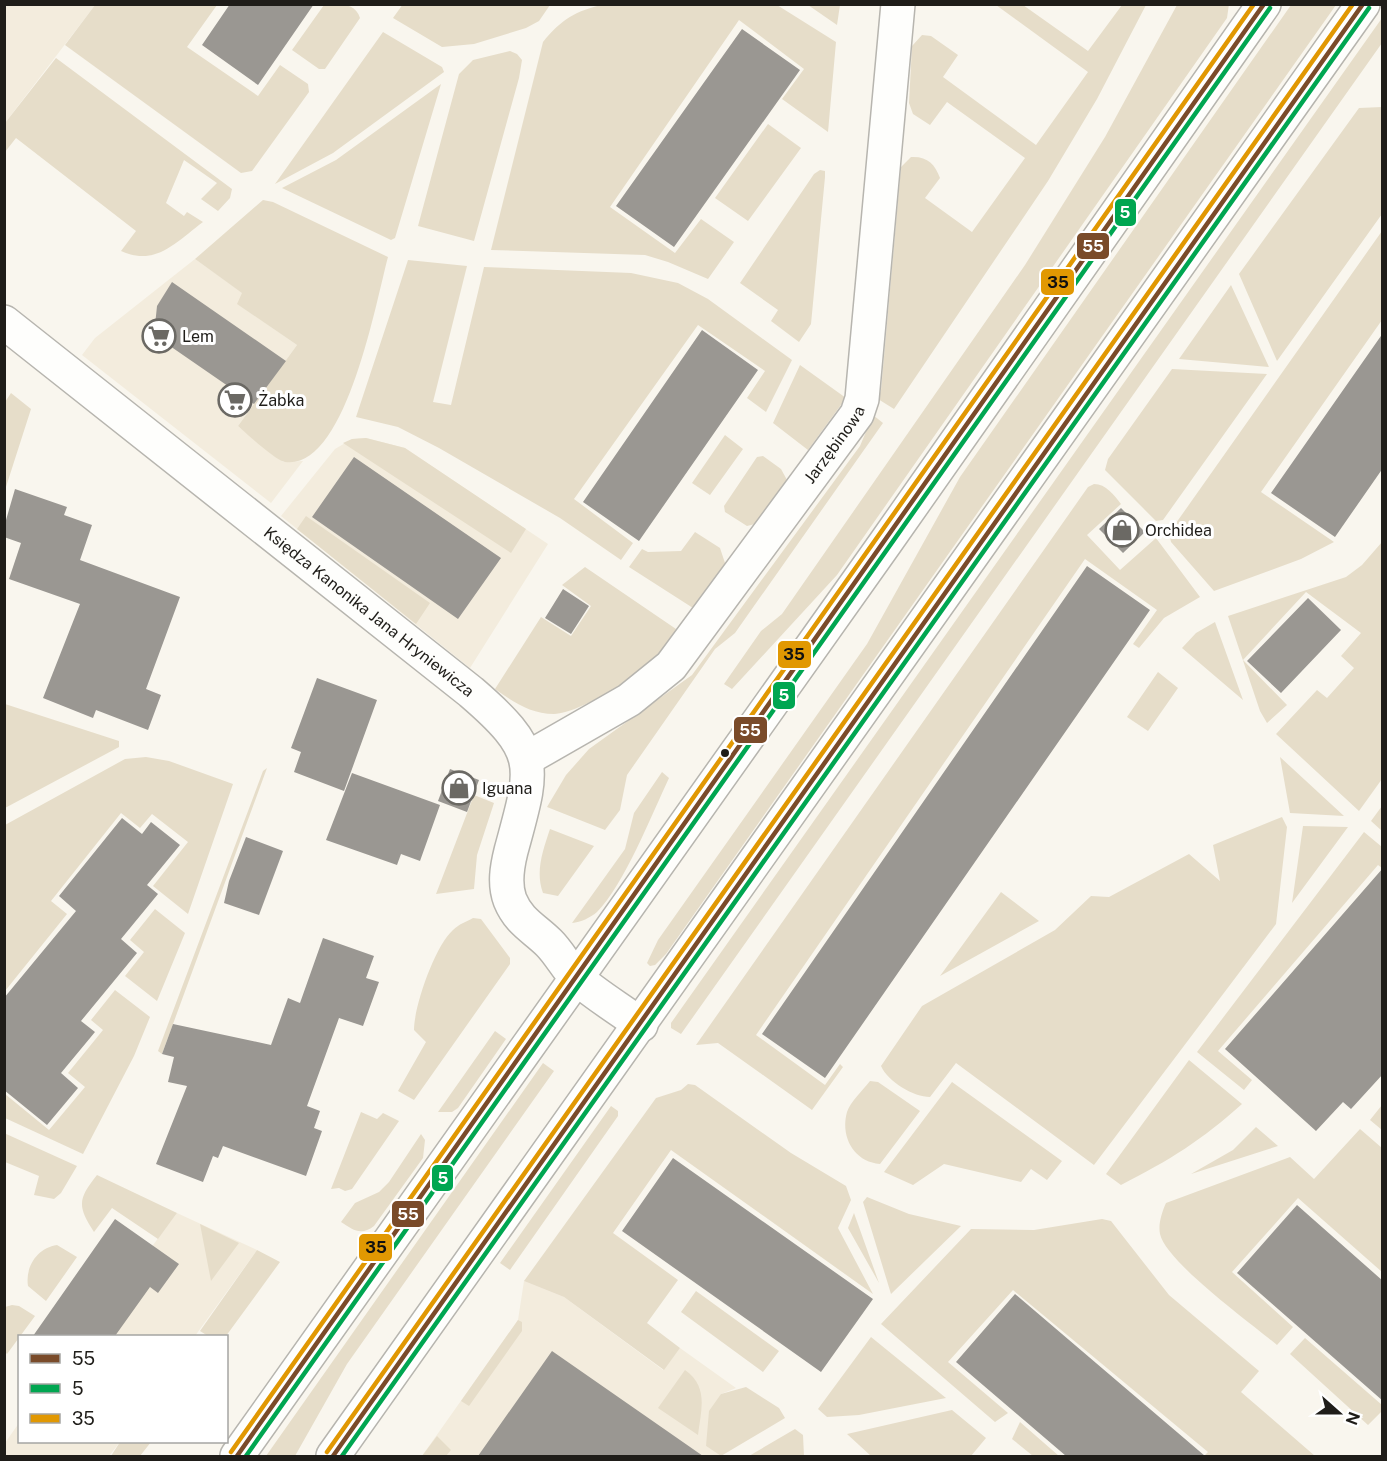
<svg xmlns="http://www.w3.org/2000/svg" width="1387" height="1461" viewBox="0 0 1387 1461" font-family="'Public Sans',sans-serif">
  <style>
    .built { fill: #f3ecdd }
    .green { fill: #e6ddc9 }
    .building { fill: #9a9792 }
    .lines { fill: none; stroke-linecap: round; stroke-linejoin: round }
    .minor-casing { stroke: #b7b5af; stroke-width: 36 }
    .minor { stroke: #fefefc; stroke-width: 33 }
    .bus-1-casing { stroke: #fff; stroke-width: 9 }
    .bus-2-casing { stroke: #fff; stroke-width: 9 }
    .bus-3-casing { stroke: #fff; stroke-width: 9 }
    .bus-1 { stroke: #7a4b2a; stroke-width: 4.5 }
    .bus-2 { stroke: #00a651; stroke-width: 4.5 }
    .bus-3 { stroke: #e19802; stroke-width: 4.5 }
    .bus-dot { fill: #1f1d19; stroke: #fff; stroke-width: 2 }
    .labels { text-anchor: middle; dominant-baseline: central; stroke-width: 6; stroke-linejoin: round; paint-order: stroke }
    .poi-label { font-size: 16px; fill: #1f1d19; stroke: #fff; text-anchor: start }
    .street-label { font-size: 16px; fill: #1f1d19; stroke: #fff }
    .line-badge { stroke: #fff; stroke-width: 2 }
    .badge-label { font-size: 16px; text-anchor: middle; font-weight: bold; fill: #fff }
    .pale-badge-label { font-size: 16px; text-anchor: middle; font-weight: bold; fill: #111 }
  </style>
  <rect width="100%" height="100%" fill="#f9f6ee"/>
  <!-- built -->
  <path class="built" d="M5,5H95L5,123Z
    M195,259L243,293L238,304L297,345L238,426L283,462L303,461L271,503L82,355L95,338Z
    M366,438L405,448L548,544L470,668L281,516L335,449L352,439Z
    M177,1213L257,1250L195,1336H85Z
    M524,1281L564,1297L663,1370L680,1348L736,1388L721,1394L706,1446L721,1456H422L518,1320Z
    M19,1423L20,1442H120L109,1456H5V1443Z"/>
  <!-- green -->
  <path class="green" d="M403,4H550V5L539,21L526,28L474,44L442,47L393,18Z
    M605,4L777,5L836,42L828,132L782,99L804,69L739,20L610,207L675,253L701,219L734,242L708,279L668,262L645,255L491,250L543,42C562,19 575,11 605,4Z
    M95,5H217L187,47L258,96L280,65L308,84L309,92L252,171L241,173L65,45Z
    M324,5C338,4 355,2 360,18L325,69H319L292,50Z
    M808,5H840L837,25Z
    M996,5H1023L1088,51L1122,5H1146L1097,99L1048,181L894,409L878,399L881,390L901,167L911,157C927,156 935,164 940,178L925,198L972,232L1025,158L947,102L930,125L913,114L909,103L912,46L922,35L931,36L958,55L943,77L1036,145L1088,72Z
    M1177,5L1229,4L1227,18L837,575L732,689L724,684L761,631L782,614L1025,265L1105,137Z
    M1291,5H1336L666,954L655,965L650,966L647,963L658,940L867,644L960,477Z
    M1382,18V43L681,1034L671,1028V1023Z
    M383,32L442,67L444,72L333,153L275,184Z
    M510,51L517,54L522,60L519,78L474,241L418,226L459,74L473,60Z
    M56,58L232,189L230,198L218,211L201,199L217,183L184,160L166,203L184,216L187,212L203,222C176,242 156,267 121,251L136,231L16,138L5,152V123Z
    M441,84L395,238L391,240L282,188L336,160Z
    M1382,107V214L1277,361L1239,274L1359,108Z
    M768,124L801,148L748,221L715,198Z
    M820,170L825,171V177L811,324L799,342L771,321L778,310L740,283L814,174Z
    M263,200L273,202L388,257C376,301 346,471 285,462C275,460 247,434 238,426L297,345L237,304L242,293L195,259Z
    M1382,231V320L1261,492L1334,542L1301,559L1214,591L1171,542L1169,533Z
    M408,260L467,266L433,402L451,405L484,267L631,273L678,283L708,299L792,360L766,412L747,398L765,371L698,325L574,499L633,543L621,560L560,518L439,448L398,427L356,417Z
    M1231,285L1269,367L1179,359Z
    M800,365L846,398L808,450L773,423Z
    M1172,369L1267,374L1163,520L1156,521L1105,470L1108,459Z
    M11,393L31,409L5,490V402Z
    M873,415L883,423L735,633L715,649L627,775L620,810L605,830L547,807L566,775L589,749L692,675L860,446Z
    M725,435L743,449L710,495L692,483Z
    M366,438L405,448L526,529L511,553L343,443L352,439Z
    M763,456L781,469L787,480L755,524L747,526L725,512L724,506L757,457Z
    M1094,484C1106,484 1114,495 1121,504L1087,535L1120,570L1156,538L1200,597L1164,618L1139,648L1133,644L1157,610L1085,559L756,1035L825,1085L840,1064L843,1067L812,1110L718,1043L696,1045L1088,487Z
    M306,516L430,603L416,624L297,529Z
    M695,532L720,548L726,566L693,608L629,567L642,549L648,552L681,551Z
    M1382,542V779L1359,811L1276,734L1317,690L1327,698L1354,668L1341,656L1361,633L1306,592L1243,660L1287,705L1267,723L1260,711L1228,616L1346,577L1362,565Z
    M585,567L676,629C673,658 582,714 554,714C531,714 513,702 495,689L541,617L571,636L591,606L562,585Z
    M1215,622L1243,700L1182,648L1196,633Z
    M1158,672L1178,688L1148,731L1127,717Z
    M5,704L119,741V747L5,808Z
    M146,757L169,761L233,784L188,914L153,886L188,842L152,814L140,828L121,813L51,901L67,914L5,991V825L125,759Z
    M1280,757L1344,816L1290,813Z
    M267,768L162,1054L158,1051L263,771Z
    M662,772L669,778C652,814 624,885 597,912C590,918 581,922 572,923L625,849L634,813Z
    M474,795L494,803L477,855L474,889L436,894Z
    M1382,806V831L1371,821Z
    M1282,817L1287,827L1276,924L1094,1165L956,1063L930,1097C914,1097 888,1082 881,1066L922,1006L1055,930L1091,896L1109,897L1189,854L1220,881L1213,845Z
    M1303,826L1348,827L1292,903Z
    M550,829L594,846L558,896L543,893C535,872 543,850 550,829Z
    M1364,832L1382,847V868L1378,865L1218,1051L1252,1080L1244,1090L1197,1052Z
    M1001,892L1039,921L940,976Z
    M155,909L185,933L157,1001L125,976L144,952L130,940Z
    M473,918L481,919L510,958V964L414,1100L398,1091L426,1042L414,1030C414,1006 435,946 453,930C459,924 466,922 473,918Z
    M115,990L150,1017L134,1056L83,1154L5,1118V1094L49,1130L85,1087L68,1073L103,1030L91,1020Z
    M495,1031L506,1039L458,1108L452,1112H438Z
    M1189,1060L1242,1104C1202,1140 1170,1160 1121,1185L1106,1174Z
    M543,1063L554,1071L347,1364L295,1456H266Z
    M870,1081L878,1082L920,1111L880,1164C854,1162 840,1137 847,1112C850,1102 863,1090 870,1081Z
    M952,1082L1062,1161L1047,1180L1031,1169L1021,1182L944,1164L913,1185L884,1172Z
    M688,1084L695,1085L791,1153L846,1186L851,1200L838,1228L873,1294L671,1150L613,1233L678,1280L647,1323L680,1348L664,1370L564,1297L524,1281L656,1098L681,1090Z
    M1382,1105V1130L1370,1120Z
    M611,1106L618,1111V1116L510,1270L500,1263Z
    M361,1112L377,1119L383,1113L399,1121L352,1189L345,1191L339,1188L331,1189Z
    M1256,1127L1278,1146L1191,1174L1233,1150Z
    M1360,1129L1382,1148V1272L1298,1198L1232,1272L1293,1327L1277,1345C1252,1324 1166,1262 1160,1234C1158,1224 1162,1212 1166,1203L1290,1157L1314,1179Z
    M4,1133L77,1166L61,1193L54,1199L34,1195L39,1176L5,1162Z
    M421,1134L425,1140L423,1158L374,1226C361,1236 353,1230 341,1222L355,1203L379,1192L389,1182Z
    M97,1175L177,1213L158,1239L112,1208L94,1232C77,1206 78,1199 97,1175Z
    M867,1197L909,1214L961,1226L891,1294L863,1202Z
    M854,1213L879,1283L848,1228Z
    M1102,1219L1111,1221L1169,1295L1259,1371L1241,1392L1315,1456H1204L1208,1452L1013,1290L948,1362L1008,1413L995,1422L881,1324L971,1229L1034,1230Z
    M200,1224L239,1243L211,1281Z
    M57,1245L77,1257L46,1301L28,1286C25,1267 37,1248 57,1245Z
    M257,1250L280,1262L226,1336H208L200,1331Z
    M696,1291L779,1351L763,1372L681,1312Z
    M12,1305L19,1306L35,1316L7,1354L5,1352V1307Z
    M518,1320L522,1322V1331L469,1406L461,1401Z
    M871,1337L946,1398L859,1415L827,1417L818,1409Z
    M1305,1338L1382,1405V1411L1368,1425L1290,1354Z
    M685,1370C709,1387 701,1410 698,1435L658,1408Z
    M746,1387L779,1408L785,1418L721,1456L706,1446L709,1411L721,1394Z
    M952,1410L986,1438L971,1456H871L847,1434Z
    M1020,1422L1059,1456H1033L1012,1439Z
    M795,1429L803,1435L804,1456H749Z
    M437,1436L451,1450L446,1456H422Z
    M120,1442H151L140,1456H111Z"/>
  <!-- building -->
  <path class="building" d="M230,4H314L258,85L202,45Z
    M742,29L800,70L674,247L616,206Z
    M172,282L286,361L254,404L154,335L157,306Z
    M702,330L758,370L639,541L583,502Z
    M1383,333V468L1335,537L1271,493Z
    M354,457L501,558L458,619L312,517Z
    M15,489L67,507L64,515L92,525L80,560L180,597L146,689L161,695L148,730L96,710L93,718L43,698L80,604L9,579L21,543L4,537V527Z
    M1121,508L1145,532L1123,553L1099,529Z
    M1087,566L1150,610L825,1078L762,1034Z
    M563,589L589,606L571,634L545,618Z
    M1308,598L1341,630L1281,693L1247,661Z
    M317,678L377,700L344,791L294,772L301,752L291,748Z
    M450,769L479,780L467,812L438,801Z
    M352,773L440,805L420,861L401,854L397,865L326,840Z
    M122,818L142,834L151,822L180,845L147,885L158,894L121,939L137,953L81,1021L95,1032L61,1073L78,1088L47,1125L4,1090V998L76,911L59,896Z
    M246,837L283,851L259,915L224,903L229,881Z
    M1383,868V1074L1351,1109L1343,1102L1316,1131L1225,1049Z
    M323,938L374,956L366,978L379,982L363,1026L339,1018L307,1106L320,1111L314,1128L322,1131L306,1176L223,1146L218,1158L213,1156L203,1182L156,1164L187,1086L168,1082L174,1057L162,1054L173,1024L271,1045L288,998L300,1003Z
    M673,1158L873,1299L821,1372L622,1231Z
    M1297,1205L1383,1281V1401L1237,1273Z
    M115,1219L179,1264L158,1293L150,1287L115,1336H33Z
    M1015,1294L1205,1456H1066L956,1362Z
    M552,1351L703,1456H478Z"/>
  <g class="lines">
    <!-- minor casing -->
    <g class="minor-casing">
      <g id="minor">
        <path id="s1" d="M4,322L471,692C542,753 534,766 511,851C507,867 504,884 510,900C519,922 534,928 549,943C560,954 567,969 578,979C597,996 620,1009 641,1025"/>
        <path id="s2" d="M526,759L629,700L671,666L857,414L862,399L898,4"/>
        <path d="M237,1456L886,542L1264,4"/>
        <path d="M333,1456L1363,4"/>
      </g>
    </g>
    <!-- minor -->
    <use href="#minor" class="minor"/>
    <!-- bus-1 casing -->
    <g class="bus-1-casing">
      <path id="bus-1" d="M237,1456L1264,4
        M333,1456L1363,4"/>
    </g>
    <!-- bus-2 casing -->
    <g class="bus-2-casing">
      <path id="bus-2" d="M246,1456L1270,8
        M342,1456L1369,8"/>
    </g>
    <!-- bus-3 casing -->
    <g class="bus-3-casing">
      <path id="bus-3" d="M231,1452L1254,4
        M327,1452L1353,4"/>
    </g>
    <!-- bus-1 -->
    <use href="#bus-1" class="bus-1"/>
    <!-- bus-2 -->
    <use href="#bus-2" class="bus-2"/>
    <!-- bus-3 -->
    <use href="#bus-3" class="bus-3"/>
  </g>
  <!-- icons -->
  <defs>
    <g id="supermarket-ring" transform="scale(1.725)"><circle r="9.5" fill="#fff" stroke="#6b6964" stroke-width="1.5"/><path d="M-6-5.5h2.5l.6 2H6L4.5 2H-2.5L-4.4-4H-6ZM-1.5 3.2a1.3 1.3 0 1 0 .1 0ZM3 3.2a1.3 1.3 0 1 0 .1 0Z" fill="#6b6964"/></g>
    <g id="shop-ring" transform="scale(1.725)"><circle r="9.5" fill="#fff" stroke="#6b6964" stroke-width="1.5"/><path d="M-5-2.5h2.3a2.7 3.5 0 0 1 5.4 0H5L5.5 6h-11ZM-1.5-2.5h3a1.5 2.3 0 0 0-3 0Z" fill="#6b6964"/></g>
  </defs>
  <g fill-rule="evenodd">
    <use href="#supermarket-ring" x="159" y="336"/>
    <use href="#supermarket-ring" x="235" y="400"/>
    <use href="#shop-ring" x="1122" y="530"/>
    <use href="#shop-ring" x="459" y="788"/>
  </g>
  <!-- markers -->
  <circle class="bus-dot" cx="725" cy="753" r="5"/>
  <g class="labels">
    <!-- poi labels -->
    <g class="poi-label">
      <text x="182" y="336">Lem</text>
      <text x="258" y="400">Żabka</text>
      <text x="1145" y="530">Orchidea</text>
      <text x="482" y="788">Iguana</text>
    </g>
    <!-- street labels -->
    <g class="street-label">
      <text stroke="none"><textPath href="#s2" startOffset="448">Jarzębinowa</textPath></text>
      <text stroke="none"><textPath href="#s1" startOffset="466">Księdza Kanonika Jana Hryniewicza</textPath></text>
    </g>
  </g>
  <g class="line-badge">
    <rect x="1114" y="198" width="23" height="29" rx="6" fill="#00a651"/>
    <rect x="1076" y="232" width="34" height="28" rx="6" fill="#7a4b2a"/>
    <rect x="1040" y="268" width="35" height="28" rx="6" fill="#e19802"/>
    <rect x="777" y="640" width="35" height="29" rx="6" fill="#e19802"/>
    <rect x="772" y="681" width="24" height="29" rx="6" fill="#00a651"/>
    <rect x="733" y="716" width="35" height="28" rx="6" fill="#7a4b2a"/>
    <rect x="431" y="1164" width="23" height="28" rx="6" fill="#00a651"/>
    <rect x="391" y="1200" width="34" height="28" rx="6" fill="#7a4b2a"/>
    <rect x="358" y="1233" width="35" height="29" rx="6" fill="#e19802"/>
  </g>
  <g class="badge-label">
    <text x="1125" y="218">5</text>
    <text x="1093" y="252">55</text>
    <text x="784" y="701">5</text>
    <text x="750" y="736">55</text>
    <text x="443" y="1184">5</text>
    <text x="408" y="1220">55</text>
  </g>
  <g class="pale-badge-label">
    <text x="1058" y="288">35</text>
    <text x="794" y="660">35</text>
    <text x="376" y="1253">35</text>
  </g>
  <!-- border -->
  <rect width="1387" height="1461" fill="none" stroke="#1f1d19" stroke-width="12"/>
  <!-- legend -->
  <rect x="18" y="1335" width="210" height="108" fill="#ffffff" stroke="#a5a5a3" stroke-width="1.5"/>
  <rect x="30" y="1354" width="30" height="9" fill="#7a4b2a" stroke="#a5a5a3" stroke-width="1.5"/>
  <text x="72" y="1365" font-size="18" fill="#1f1d19">55</text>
  <rect x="30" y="1384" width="30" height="9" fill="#00a651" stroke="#a5a5a3" stroke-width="1.5"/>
  <text x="72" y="1395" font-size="18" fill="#1f1d19">5</text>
  <rect x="30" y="1414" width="30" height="9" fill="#e19802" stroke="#a5a5a3" stroke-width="1.5"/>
  <text x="72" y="1425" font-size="18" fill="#1f1d19">35</text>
  <!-- north arrow -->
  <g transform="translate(1339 1413) rotate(111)" stroke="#ffffff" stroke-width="4.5" paint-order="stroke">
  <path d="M0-4.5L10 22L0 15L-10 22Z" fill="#1f1d19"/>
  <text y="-9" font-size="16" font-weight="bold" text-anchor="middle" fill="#1f1d19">N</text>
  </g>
</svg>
